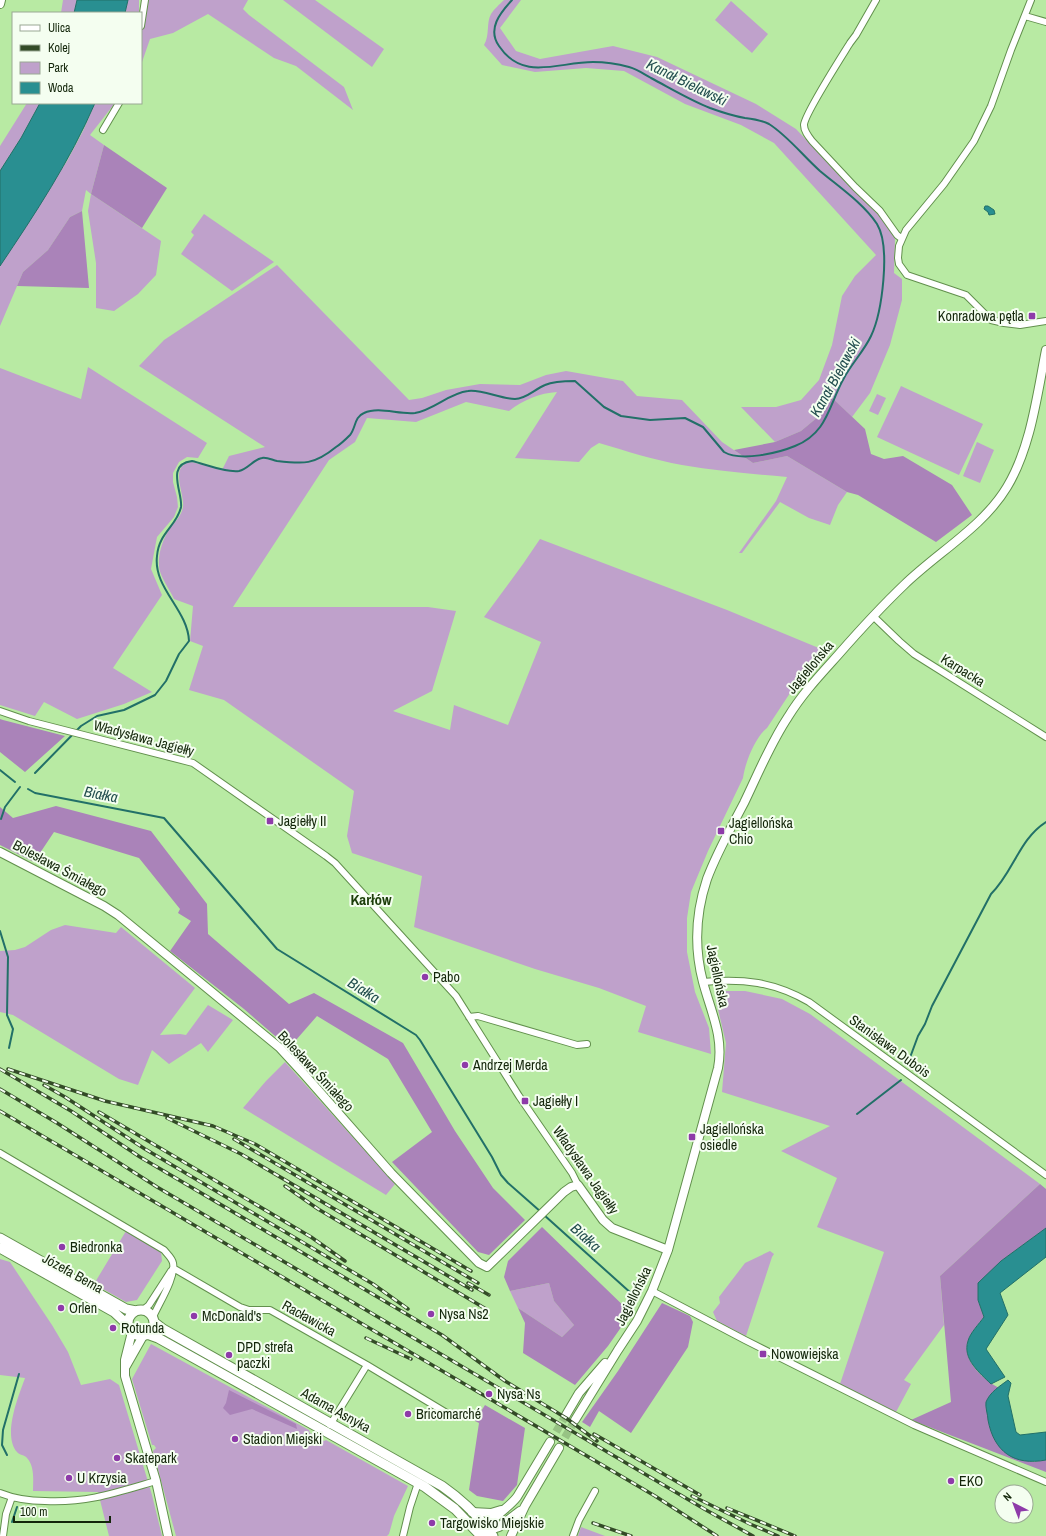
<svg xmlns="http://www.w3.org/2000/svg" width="1046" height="1536" viewBox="0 0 1046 1536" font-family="'Archivo Narrow',sans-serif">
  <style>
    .green { fill: #bfa1cb }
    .forest { fill: #aa83b9 }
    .water { fill: #298f91; stroke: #227068 }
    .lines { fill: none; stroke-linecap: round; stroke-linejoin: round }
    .stream { stroke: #227068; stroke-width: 2 }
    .tertiary-tunnel { stroke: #97c384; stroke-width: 8; stroke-dasharray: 8 4; stroke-linecap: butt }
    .minor-casing { stroke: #62904d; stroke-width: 8 }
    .tertiary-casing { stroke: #62904d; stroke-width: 10 }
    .secondary-casing { stroke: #62904d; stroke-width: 11 }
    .minor { stroke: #fff; stroke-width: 6 }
    .tertiary { stroke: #fff; stroke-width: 8 }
    .secondary { stroke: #fff; stroke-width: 9 }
    .rail-casing { stroke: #334b27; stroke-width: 3.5 }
    .rail { stroke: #f4fef0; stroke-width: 2; stroke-dasharray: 6; stroke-linecap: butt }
    .poi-dot { fill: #8e3ba9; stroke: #f4fef0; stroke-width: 1.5 }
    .labels { text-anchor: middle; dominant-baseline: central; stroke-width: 4; stroke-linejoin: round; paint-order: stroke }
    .poi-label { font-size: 14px; fill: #13260a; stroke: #f4fef0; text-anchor: start }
    .street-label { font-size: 14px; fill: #13260a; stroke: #f4fef0 }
    .water-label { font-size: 15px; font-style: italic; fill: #234e4f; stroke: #f4fef0 }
    .neighbourhood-label { font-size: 15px; font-weight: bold; fill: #1b3d09; stroke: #f4fef0 }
  </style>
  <rect width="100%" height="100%" fill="#b8eaa3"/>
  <!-- green -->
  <path class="green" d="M63,0H77L74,13H61Z
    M128,0H139V13H125Z
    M145,0H248L243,9L249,15L344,87L353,110L296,66L274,58L208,14L173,33L150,39L141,65V38Z
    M283,0H315L384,49L372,67Z
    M504,0H521L500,28L516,51L540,59L613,46L657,57L756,104L796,129L857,193L879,212L895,239L894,273L902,279V300L890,345L870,393L852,417L829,395L819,416L801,431L775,442L741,407H776L801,400L819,380L832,345L842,296L855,276L876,255L774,143L741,125L685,104L624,71L586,68L535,72L502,65L484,45C490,35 486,23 491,14C494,9 500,4 504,0Z
    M731,1L768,34L752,53L715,20Z
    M27,103H40L21,138L0,171V146Z
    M95,103H115L90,135L104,145L91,194L161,241L156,275L138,294L114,311L96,308V263L88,211L91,194L86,190L82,211L70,217L48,250L23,272L0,326V266L67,161L83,131Z
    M204,214L274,262L232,291L181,254L194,235L191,232Z
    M277,265L409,400L422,398L446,390L480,384L520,385L546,375L566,371L623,381L637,396L682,400L722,442L753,463L787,456L847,492L838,505L830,525L809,518L780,502L742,553H739L776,501L787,477C752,474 717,471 682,465C654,460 626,451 599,443L591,448L579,462L515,458L557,392C540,393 523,400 509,411L466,402L416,422L367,418L355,442L329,460L233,607H428L456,611L432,691L393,711L450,730L454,705L508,725L541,642L484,617L523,564L540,539L727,610L826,651L794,687L767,728C755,737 745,763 743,778L708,851L691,892L687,918V952L695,992L709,1028L711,1054L638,1032L646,1006L599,988L535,969L414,927L422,876L352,853L347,836L354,791L224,700L189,690L203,646L190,641L193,606L174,599C170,590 159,575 159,566C158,555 162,542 167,533C172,524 181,518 183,507C185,494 168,464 192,462L222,470L229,456L265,447L139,366L164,340Z
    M88,367L207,443L198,458L187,457L179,462L173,473V482L177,497L178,507L174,517L157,537L151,569L162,595L113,668L152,692L124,704L77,719L44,702L35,716L0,705V368L81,399Z
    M901,386L983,424L959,475L877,437Z
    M877,394L886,398L878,415L869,411Z
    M977,442L994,450L980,483L963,476Z
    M65,925L116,933L121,927L195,988L160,1035L180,1034L186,1035L208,1005L233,1020L208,1052L201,1043L169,1064L152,1050L138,1085L119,1079L13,1015L0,1012V951L15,950L25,947L51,930Z
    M718,991H745L782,999L810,1014L1040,1184L940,1276L944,1325L904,1380L911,1384L896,1412L840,1384L884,1252L817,1227L837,1178L781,1151L830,1126L722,1092L726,1043L716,1001Z
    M285,1062L395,1184L386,1195L243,1108L266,1081Z
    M126,1231L161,1252L162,1261L137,1300L126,1302L94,1284Z
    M770,1251L774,1254L772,1257L746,1336L717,1321L713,1312L720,1303L719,1297L745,1263Z
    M0,1259L10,1262L52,1325L68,1352L81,1385L110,1379L119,1385L152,1495L162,1536H109L98,1492L33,1491C33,1481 35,1467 27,1458C25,1455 19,1455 17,1452C2,1435 19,1395 25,1378L0,1375Z
    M549,1283L554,1301L574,1325L562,1337L518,1308L510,1291Z
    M151,1344L309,1430L310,1433L324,1441L326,1440L408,1486L394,1516L389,1534L387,1536H176L153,1451L156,1448L154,1445H152L132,1379Z
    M581,1527L605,1536H578Z"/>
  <!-- forest -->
  <path class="forest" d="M104,145L167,188L142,228L91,194Z
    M82,211L89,288L17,286L23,272L48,250L70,217Z
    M829,395L865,429L871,454L884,459L903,456L952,485L972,515L936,542L858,495L847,492L787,456L753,463L734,450L775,442L801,431L819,416Z
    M0,719L3,720L65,736L25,772L0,752Z
    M56,806L151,831L207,904L208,934L289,1004L314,993L403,1043L455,1131L493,1188L525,1220L489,1255L478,1252L392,1162L432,1132L388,1059L317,1016L289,1048L244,1009L170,951L191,921L178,913L180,909L139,858L54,832L34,862L0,845V807L13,818Z
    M1040,1184L1046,1189V1228L1001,1261L978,1300L984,1317C979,1324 970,1333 968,1341C961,1360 984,1380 999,1388L991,1394L1032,1462L1046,1460V1472L911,1420L951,1402L940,1276Z
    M542,1227L631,1313L608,1346L575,1385L523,1353L525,1323L518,1308L562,1337L574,1325L554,1301L549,1283L510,1291L504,1277L508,1261Z
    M662,1303L690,1316L693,1322L688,1347L631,1433L599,1411L590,1427L582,1422L618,1371Z
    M229,1390L296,1424L297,1429L252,1409L230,1415L223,1408L226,1403Z
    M485,1405L525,1428L517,1485L503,1501L477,1496L469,1490L479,1423L475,1421Z"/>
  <!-- water -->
  <path class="water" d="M77,0H128L125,13H74Z
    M40,103H95C70,161 35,214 0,266V171L21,138Z
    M985,206H988L994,210L995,214L989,215L988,212L984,209Z
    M1046,1228V1257L1000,1293L1008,1315L986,1349L1005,1377L991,1384C980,1373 962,1359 968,1341C970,1333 979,1324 984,1317L978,1300V1283L1001,1261Z
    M1008,1380L1011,1383L1008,1396L1016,1432L1020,1435L1046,1432V1460C1014,1466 994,1452 988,1420C988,1415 985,1407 986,1402C990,1392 1000,1386 1008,1380Z"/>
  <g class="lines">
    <!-- stream -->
    <path class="stream" d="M0,770L15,782
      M35,773L81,726L97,716L124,710L155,695L166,681L179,654L189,641C188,610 153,588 157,556C159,532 177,526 181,507C183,493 165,464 192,461C205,464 226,473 239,471C248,469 254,459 262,458C267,457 272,460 277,461C304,464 314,465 336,447C341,444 346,439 350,435C356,428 354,417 364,413C379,406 399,415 415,413C434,410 449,393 468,391C482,389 500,399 515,399C526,399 535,389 545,385C554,381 565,381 575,381L604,407L621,416L650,420L685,418L703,427L724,452C741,462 778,453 795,446C828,433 829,404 844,378C852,363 864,351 871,336C882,313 891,247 877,224C863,203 839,187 820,171C803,156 788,136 769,124C761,120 754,119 745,118C733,116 721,112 710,108C690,100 670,88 651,78C644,74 637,69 629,67C618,64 604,62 593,62C558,62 523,82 499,46C487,29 500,13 512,0
      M28,789L35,793L164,818L277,949L416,1035L420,1040L492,1157L501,1175L508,1183L541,1212
      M1,819L5,807L20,787
      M0,931L8,957L7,1015L13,1029L9,1048
      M908,1063L918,1036L925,1024L932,1006L991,894C1013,873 1019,839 1046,822
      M857,1114L901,1080
      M544,1215L632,1294
      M7,1455L2,1445L3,1430L19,1374
      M12,1522L17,1507"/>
    <!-- tertiary-tunnel -->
    <path class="tertiary-tunnel" d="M550,1442L566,1415
      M559,1448L575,1420"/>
    <!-- minor casing -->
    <g class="minor-casing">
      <path id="minor" d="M876,0L856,35L850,43C842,56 804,115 804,125C804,131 808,136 812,141L855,187L880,211L897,235L901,238
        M1031,0L1011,50L991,106L974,141L944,184L906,230L899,246L898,258L899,264L907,275L966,295L991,320L1004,323L1020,325L1046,321
        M1025,16L1046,22
        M141,26L145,0
        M103,130L119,103
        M873,616L899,641L914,654L1046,737
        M0,711L29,721L193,763L326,856L335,863L456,996L519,1096L572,1173L578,1185
        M703,982C743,978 774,982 809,1002L1046,1175
        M469,1017L478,1016L577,1045L587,1044
        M0,1153L164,1250C167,1254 172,1258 173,1263C176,1277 159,1303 153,1317
        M173,1268L240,1307L249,1310H270L367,1365L450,1415
        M652,1291L745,1340L914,1425L1046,1482
        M143,1310L149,1305L171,1271
        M330,1425L367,1365
        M0,1493C15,1499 29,1501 45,1501C87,1503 115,1493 156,1481
        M3,1536L6,1514L12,1497
        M403,1536L410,1507L418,1483
        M573,1536L579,1520L595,1491"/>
    </g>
    <!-- tertiary casing -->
    <g class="tertiary-casing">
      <path id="tertiary" d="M0,4L1,0
        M0,852L104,906L118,915L280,1048L303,1073L391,1173L479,1263L487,1267L564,1192L571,1187L578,1185L603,1220L612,1228L668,1250
        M132,1332L125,1360V1376L156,1481L168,1536
        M126,1366L143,1336
        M566,1415L579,1393L605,1363
        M575,1420L618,1350L637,1321L652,1291L668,1250L718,1068C724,1037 711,1012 703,982C694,948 696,912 707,879C717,852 731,828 744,803C758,774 770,744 788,717C802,694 820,675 838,655C859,631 881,607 904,585C938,552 983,527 1007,487C1031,447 1037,395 1046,350
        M472,1512L491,1513L501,1510
        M484,1528L493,1529L499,1527L520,1511
        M485,1533C490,1517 507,1510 517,1497L550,1442
        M511,1536L525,1506L559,1448"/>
    </g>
    <!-- secondary casing -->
    <g class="secondary-casing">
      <path id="secondary" d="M0,1238L126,1309L136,1311
        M0,1248L114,1312L129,1326
        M128 1323a13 13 0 1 1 26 0a13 13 0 1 1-26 0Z
        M154,1322L163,1329L442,1486C462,1500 479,1516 493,1536
        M147,1334L158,1338L425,1487L455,1509L481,1536"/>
    </g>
    <!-- minor -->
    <use href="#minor" class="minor"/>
    <!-- tertiary -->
    <use href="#tertiary" class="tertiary"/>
    <!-- secondary -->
    <use href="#secondary" class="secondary"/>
    <!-- rail casing -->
    <g class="rail-casing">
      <path id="rail" d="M0,1069L71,1111L140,1157L442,1335L505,1381L566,1418L597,1441
        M8,1069L105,1101L213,1126L255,1144L471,1271
        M44,1085L65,1097L145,1149L373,1284L408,1309
        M0,1089L57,1123L157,1187L706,1510L753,1536
        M0,1111L655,1496L717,1536
        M99,1112L311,1237L345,1261
        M167,1118L241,1154L472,1290
        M234,1139L478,1283
        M285,1186L318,1209L486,1309
        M468,1283L489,1295
        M366,1338L411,1359
        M594,1434L700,1495
        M692,1496L750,1524L778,1536
        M727,1508L795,1536
        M593,1523L631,1536"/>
    </g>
    <!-- rail -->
    <use href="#rail" class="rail"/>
  </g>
  <!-- markers -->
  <g class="poi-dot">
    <rect x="1028" y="312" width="8" height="8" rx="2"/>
    <rect x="266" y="817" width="8" height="8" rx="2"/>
    <rect x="717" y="827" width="8" height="8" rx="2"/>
    <circle cx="425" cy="977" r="4"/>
    <circle cx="465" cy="1065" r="4"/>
    <rect x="521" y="1097" width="8" height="8" rx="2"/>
    <rect x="688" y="1133" width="8" height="8" rx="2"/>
    <circle cx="62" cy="1247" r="4"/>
    <circle cx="61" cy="1308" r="4"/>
    <circle cx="431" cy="1314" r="4"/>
    <circle cx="194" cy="1316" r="4"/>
    <circle cx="113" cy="1328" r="4"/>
    <rect x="759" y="1350" width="8" height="8" rx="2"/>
    <circle cx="229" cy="1355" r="4"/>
    <circle cx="489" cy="1394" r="4"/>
    <circle cx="408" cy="1414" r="4"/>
    <circle cx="235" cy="1439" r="4"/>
    <circle cx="117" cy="1458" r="4"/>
    <circle cx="69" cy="1478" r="4"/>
    <circle cx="951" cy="1481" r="4"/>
    <circle cx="432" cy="1523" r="4"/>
  </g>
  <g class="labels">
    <!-- poi labels -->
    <g class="poi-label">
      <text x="1024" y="316" text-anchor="end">Konradowa pętla</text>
      <text x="278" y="821">Jagiełły II</text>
      <text x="729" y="823">Jagiellońska<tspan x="729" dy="16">Chio</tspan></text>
      <text x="433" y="977">Pabo</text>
      <text x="473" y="1065">Andrzej Merda</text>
      <text x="533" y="1101">Jagiełły I</text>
      <text x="700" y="1129">Jagiellońska<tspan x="700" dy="16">osiedle</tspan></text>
      <text x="70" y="1247">Biedronka</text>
      <text x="69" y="1308">Orlen</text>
      <text x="439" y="1314">Nysa Ns2</text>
      <text x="202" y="1316">McDonald's</text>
      <text x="121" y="1328">Rotunda</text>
      <text x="237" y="1347">DPD strefa<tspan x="237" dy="16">paczki</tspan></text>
      <text x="771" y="1354">Nowowiejska</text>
      <text x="497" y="1394">Nysa Ns</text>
      <text x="416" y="1414">Bricomarché</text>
      <text x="243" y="1439">Stadion Miejski</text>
      <text x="125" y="1458">Skatepark</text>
      <text x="77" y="1478">U Krzysia</text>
      <text x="959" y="1481">EKO</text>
      <text x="440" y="1523">Targowisko Miejskie</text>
    </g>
    <!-- street labels -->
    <g class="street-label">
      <text transform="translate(810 667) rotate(-50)">Jagiellońska</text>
      <text transform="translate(963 670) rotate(32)">Karpacka</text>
      <text transform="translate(144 738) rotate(15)">Władysława Jagiełły</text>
      <text transform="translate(60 868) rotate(28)">Bolesława Śmiałego</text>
      <text transform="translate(718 976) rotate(78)">Jagiellońska</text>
      <text transform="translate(890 1046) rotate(36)">Stanisława Dubois</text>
      <text transform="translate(316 1071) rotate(47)">Bolesława Śmiałego</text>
      <text transform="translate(586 1170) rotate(55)">Władysława Jagiełły</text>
      <text transform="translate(73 1273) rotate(29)">Józefa Bema</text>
      <text transform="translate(633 1296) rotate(-64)">Jagiellońska</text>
      <text transform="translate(309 1318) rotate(29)">Racławicka</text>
      <text transform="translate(336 1410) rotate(29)">Adama Asnyka</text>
    </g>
    <!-- water labels -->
    <g class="water-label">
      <text transform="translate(687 82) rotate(26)">Kanał Bielawski</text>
      <text transform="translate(835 377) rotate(-61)">Kanał Bielawski</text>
      <text transform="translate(101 794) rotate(11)">Białka</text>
      <text transform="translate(364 990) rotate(32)">Białka</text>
      <text transform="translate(586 1237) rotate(42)">Białka</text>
    </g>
    <!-- neighbourhood labels -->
    <g class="neighbourhood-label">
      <text x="371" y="899">Karłów</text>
    </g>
  </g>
  <!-- legend -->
  <rect x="12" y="12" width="130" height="92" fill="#f4fef0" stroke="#9aa894"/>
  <rect x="20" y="25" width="20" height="6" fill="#ffffff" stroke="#9aa894"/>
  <text x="48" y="32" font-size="12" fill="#13260a">Ulica</text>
  <rect x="20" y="45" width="20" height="6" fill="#334b27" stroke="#9aa894"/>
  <text x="48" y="52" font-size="12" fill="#13260a">Kolej</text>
  <rect x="20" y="62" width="20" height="12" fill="#bfa1cb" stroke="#9aa894"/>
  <text x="48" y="72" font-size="12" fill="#13260a">Park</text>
  <rect x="20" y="82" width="20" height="12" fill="#298f91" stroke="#9aa894"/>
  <text x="48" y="92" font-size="12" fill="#13260a">Woda</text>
  <!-- north arrow -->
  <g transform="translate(1014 1504) rotate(318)"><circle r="19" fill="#f4fef0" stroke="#9aa894"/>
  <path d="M0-3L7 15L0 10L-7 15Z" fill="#8e3ba9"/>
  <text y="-6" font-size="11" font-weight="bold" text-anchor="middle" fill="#13260a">N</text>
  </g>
  <!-- scale -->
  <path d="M14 1516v6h96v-6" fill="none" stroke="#13260a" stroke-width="2"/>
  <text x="20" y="1516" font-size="12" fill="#13260a" stroke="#f4fef0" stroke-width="3" paint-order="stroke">100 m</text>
</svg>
